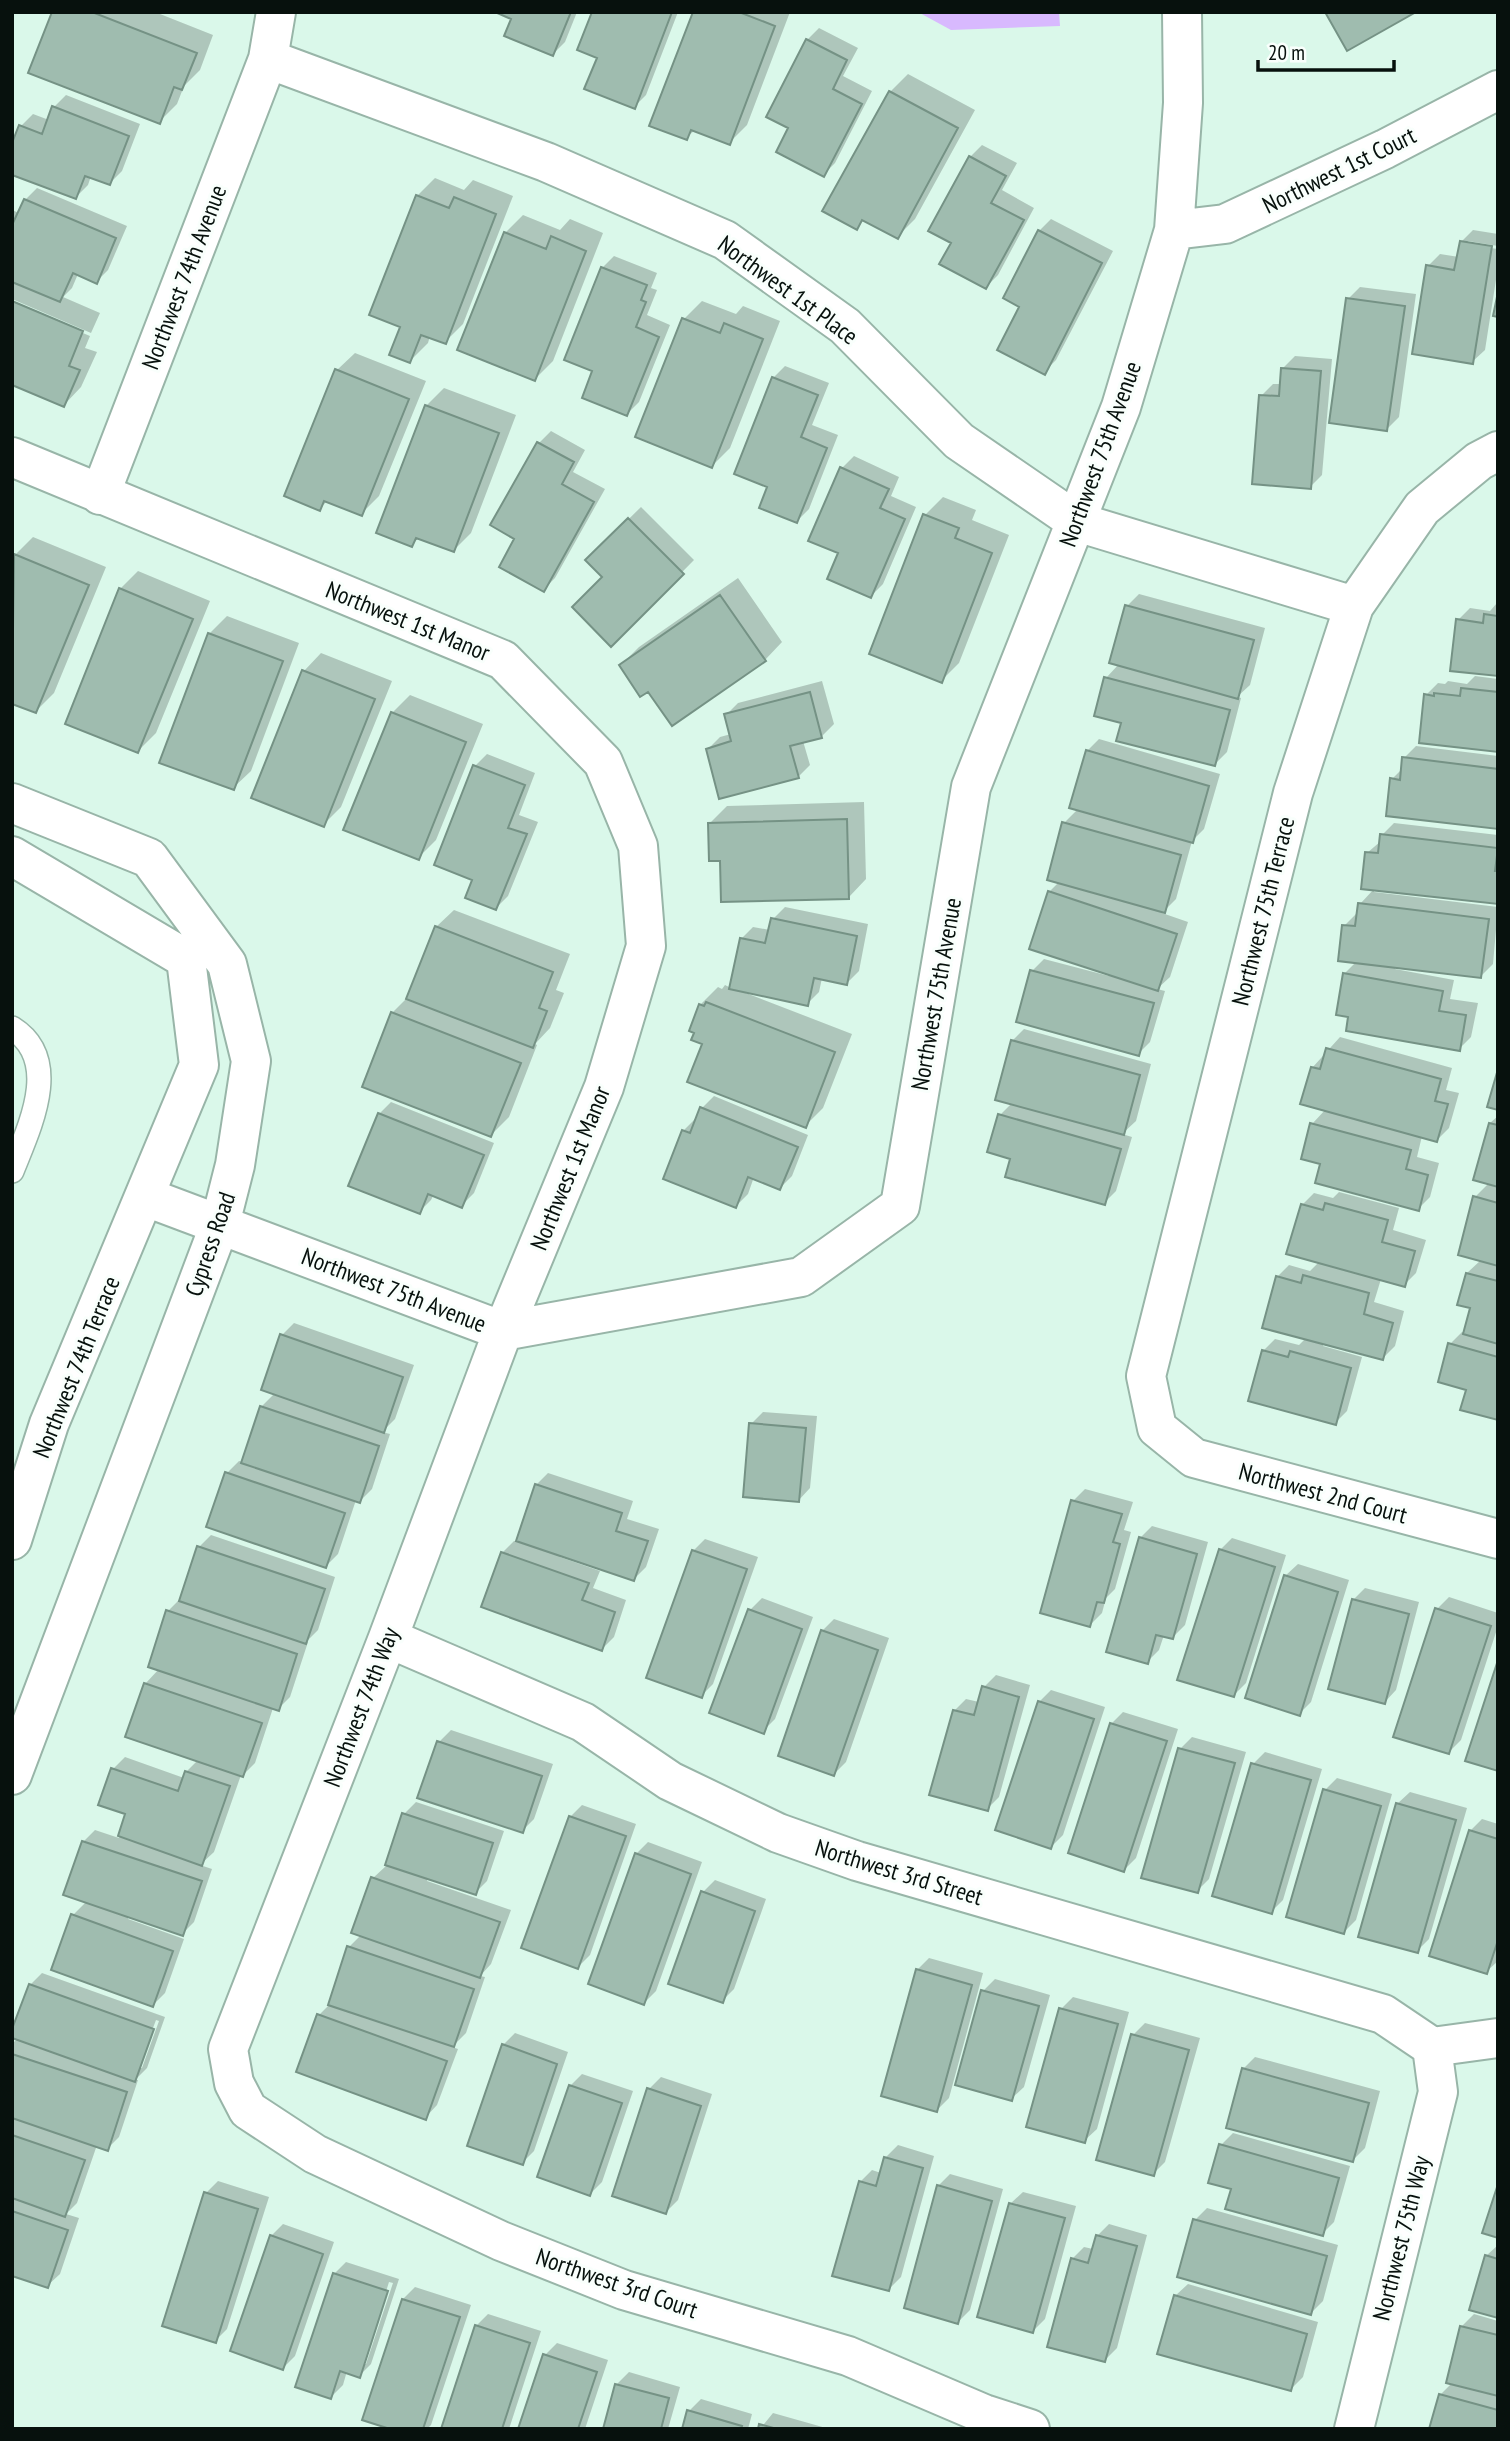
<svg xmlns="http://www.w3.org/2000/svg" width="1510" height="2441" viewBox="0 0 1510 2441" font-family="'PT Sans Narrow',sans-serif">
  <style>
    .water { fill: #d8b9fe }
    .shadow { fill: #0003; fill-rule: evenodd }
    .building { fill: #9fbcaf; stroke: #759285; stroke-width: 2 }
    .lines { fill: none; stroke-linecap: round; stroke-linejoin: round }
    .lane-casing { stroke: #98b5a8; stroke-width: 26 }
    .street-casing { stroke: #98b5a8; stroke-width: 42 }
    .lane { stroke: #fff; stroke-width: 23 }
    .street { stroke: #fff; stroke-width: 38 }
    .labels { text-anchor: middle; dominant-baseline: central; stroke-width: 6; stroke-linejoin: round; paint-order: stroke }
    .street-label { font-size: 24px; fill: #07110d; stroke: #f9fffc }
  </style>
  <rect width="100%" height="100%" fill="#daf8ea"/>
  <!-- water -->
  <path class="water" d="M918,12H1059L1060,26L951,30Z"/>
  <!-- shadow -->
  <path class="shadow" d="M54,12H155L213,35L200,70L184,86L177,104L159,122Z
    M499,12H577L565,42L553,54L513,18Z
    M593,12H678L646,95L634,107L599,57Z
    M695,12H790L747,125L729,143L695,130L686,138Z
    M819,28L858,48L843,76L872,91L835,163L823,175L791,127L807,40Z
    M908,74L975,110L915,219L897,237L864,220L857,228L890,92Z
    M66,95L140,124L122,171L110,183L91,176L88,185L76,197L21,126L33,114L49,120L54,107Z
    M982,145L1017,163L1002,190L1034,208L998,275L986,287L953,242L930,230L970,157Z
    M435,178L464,190L473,180L513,196L463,324L445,342L430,336L428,343L410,361L402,326L417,196Z
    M37,188L127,226L108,270L96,282L78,274L72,288L63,297L100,313L91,333L12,299V210L19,213L25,200Z
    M523,215L560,230L570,219L603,233L553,361L535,379L505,233Z
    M1051,219L1113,251L1056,360L1044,372L1022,306L1039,231Z
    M1473,230L1498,234V246L1468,241V245L1498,249V267L1485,350L1472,362L1428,266L1440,254L1459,257L1461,242Z
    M614,256L657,273L651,288L657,290L647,315L670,325L639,402L627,414L595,370L602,268Z
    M1360,287L1416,294L1399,417L1387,429L1348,299Z
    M702,301L736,314L743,306L780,321L730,448L712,466L684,319Z
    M12,303L90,336L85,348L97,352L81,387L64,405Z
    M355,353L426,381L379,496L361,514L327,501L320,509L337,370Z
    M1295,356L1332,359L1322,475L1310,487L1261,396L1273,384H1282L1283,368Z
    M785,366L829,383L812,425L838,435L809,509L797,521L770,486L773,378Z
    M444,388L516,415L471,533L454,550L419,537L412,545L426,406Z
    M551,431L585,450L573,472L605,489L555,578L543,590L516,538L493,525L539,443Z
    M854,456L899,477L891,496L916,507L883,584L871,596L840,552L842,468Z
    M943,497L976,510L972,520L1009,535L959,663L941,681L871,653L925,515Z
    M641,507L694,560L611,644L604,577L587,560Z
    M33,537L106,567L54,693L36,711L12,702V563L15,555Z
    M138,571L210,601L156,733L138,751L120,589Z
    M738,578L782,642L765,660L648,689L621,665L639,647Z
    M1139,594L1265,628L1250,685L1237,697L1241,698L1227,752L1215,764L1123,722L1106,678L1119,664L1127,606Z
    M1497,603L1498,674L1458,620L1470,608L1490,611Z
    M227,616L299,643L251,771L233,788L209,634Z
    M321,653L392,681L341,807L323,825L304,671Z
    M1475,676L1498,679V750L1426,695L1438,683L1445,684L1448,681L1467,684Z
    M822,681L834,724L822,736L803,741L810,765L798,777L708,749L720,737L731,734L726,715L738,703Z
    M410,695L483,724L436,840L418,858L392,713Z
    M1099,739L1220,774L1204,829L1192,841L1176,899L1162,913L1188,922L1170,977L1157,989L1165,991L1150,1042L1138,1054L1032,971L1044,959L1109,976L1110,973L1049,892L1059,882L1064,823L1078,809L1087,751Z
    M1416,746L1498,756V827L1392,779L1403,768L1404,758Z
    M487,754L535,773L519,815L538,822L508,896L496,908L474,879L475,766Z
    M864,802L866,879L849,897L722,859L709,824L727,806Z
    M1394,823L1498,835V903L1367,853L1381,841L1382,835Z
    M1374,889V892L1498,907L1493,964L1481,976L1395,966V969L1454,980L1450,999L1478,1003L1471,1037L1459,1049L1350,1015L1344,974L1357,961L1344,926L1356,914H1359L1360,904Z
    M785,907L868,924L859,971L847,983L822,978L819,992L807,1004L746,991V993L852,1034L823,1108L805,1126L704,1043L700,1005L718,987L722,989L725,985L731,988L741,939L753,927L770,930L773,919Z
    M454,910L570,954L556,990L564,993L550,1028L535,1044L537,1045L509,1117L491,1135L392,1013L409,996L436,927Z
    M1024,1029L1151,1064L1136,1121L1122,1134L1132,1137L1116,1191L1104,1203L1012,1158L1000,1115L1012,1103V1041Z
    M1340,1037L1452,1068L1446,1090L1459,1093L1449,1128L1437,1140L1422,1136L1417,1157L1439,1163L1430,1197L1418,1209L1322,1163L1312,1124L1326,1109L1312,1068Z
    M714,1096L808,1135L792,1176L780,1188L754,1177L748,1194L736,1206L683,1131L695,1119H697L702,1108Z
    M391,1102L494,1143L474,1193L462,1205L434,1194L431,1200L419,1212L379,1114Z
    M1498,1116V1418L1468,1389L1450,1344L1462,1332L1465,1333L1472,1307L1467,1273L1481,1260L1475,1197L1489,1183L1490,1123Z
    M1339,1192L1399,1208L1393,1230L1426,1240L1416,1273L1404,1285L1381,1279L1374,1302L1404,1311L1395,1346L1383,1358L1324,1342L1323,1346L1362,1357L1347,1411L1335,1423L1263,1351L1275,1339L1299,1345L1306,1338L1277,1277L1289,1265L1310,1271L1319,1262L1302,1205L1314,1193L1333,1198Z
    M294,1323L414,1365L395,1419L382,1432L390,1434L372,1489L360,1501L356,1500L338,1554L326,1566L227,1473L239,1461L243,1462L261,1407L275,1393L282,1335Z
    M763,1412L817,1416L810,1488L798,1501L751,1424Z
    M548,1473L633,1501L627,1519L659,1529L646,1567L634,1579L561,1554L560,1557L600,1571L593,1588L626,1600L614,1637L602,1649L502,1553L514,1541L518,1542L536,1485Z
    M1085,1489L1133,1502L1124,1530L1131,1532L1115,1589L1106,1598L1102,1613L1090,1625L1073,1501Z
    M1152,1526L1208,1542L1185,1625L1173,1637L1164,1635L1159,1650L1147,1662L1140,1538Z
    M211,1535L335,1577L318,1630L306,1642H308L290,1697L278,1709L273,1708L255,1763L243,1775H241L214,1852L200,1865L212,1869L194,1922L182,1934L129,1916L128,1919L184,1939L165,1993L153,2005L73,1915L87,1901L83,1842L95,1830L119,1838L128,1813L113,1769L125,1757L184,1778L186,1772L198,1760L145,1684L159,1669L168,1611L180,1599L199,1547Z
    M1232,1538L1286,1555L1246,1683L1234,1695L1220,1550Z
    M705,1539L758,1557L713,1684L701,1696L693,1551Z
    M1298,1564L1349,1580L1311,1702L1299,1714L1285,1576Z
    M1365,1588L1419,1602L1396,1690L1384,1703L1353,1600Z
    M1449,1597L1498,1613V1626L1461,1740L1449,1752L1437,1609Z
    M762,1598L813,1617L775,1719L763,1731L750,1610Z
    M834,1619L889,1638L846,1762L834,1774L822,1631Z
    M996,1675L1030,1685L999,1797L987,1809L954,1711L966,1699L979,1702L984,1687Z
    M1051,1690L1105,1707L1063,1835L1051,1847L1039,1702Z
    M1123,1712L1178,1729L1136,1858L1124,1870L1111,1724Z
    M451,1730L553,1764L534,1819L522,1831L439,1742Z
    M1192,1737L1246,1752L1209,1879L1197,1891L1180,1749Z
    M1265,1752L1322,1769L1283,1900L1271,1912L1253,1764Z
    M1337,1778L1392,1794L1356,1920L1344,1932L1325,1790Z
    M1410,1792L1467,1808L1429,1939L1417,1951L1397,1804Z
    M416,1802L504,1831L487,1881L475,1893L428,1878L427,1881L511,1910L491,1964L480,1976L485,1977L466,2033L452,2047L458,2049L437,2105L425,2118L319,2015L330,2004L349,1947L362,1934L373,1878L386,1866L404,1814Z
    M582,1805L636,1824L590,1955L578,1967L570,1817Z
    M1482,1819L1498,1824V1961L1486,1972L1470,1831Z
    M648,1842L702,1862L656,1991L644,2003L636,1854Z
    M715,1880L766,1899L734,1989L722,2001L703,1892Z
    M929,1958L983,1973L949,2098L937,2110L917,1970Z
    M42,1973L165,2017L147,2068L135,2080H138L119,2137L107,2149L97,2145L77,2203L66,2214L79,2218L60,2274L47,2286L12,2274V2044L18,2038L30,1985ZM156,2020L159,2021L142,2068H138Z
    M995,1979L1050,1995L1024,2087L1011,2099L983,1991Z
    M1073,1997L1129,2012L1097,2129L1084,2141L1061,2009Z
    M1145,2023L1200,2038L1165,2162L1153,2174L1133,2035Z
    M515,2033L568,2052L534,2151L522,2163L503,2045Z
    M1255,2057L1380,2091L1365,2148L1353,2160L1243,2069Z
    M582,2074L633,2091L602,2182L590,2194L570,2086Z
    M661,2077L712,2094L678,2200L666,2212L649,2089Z
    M1233,2133L1350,2166L1334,2222L1322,2234L1234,2188L1221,2145Z
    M898,2145L934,2156L901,2277L889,2289L860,2182L872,2170L881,2173L886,2157Z
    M950,2174L1003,2189L970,2310L958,2322L938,2186Z
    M218,2181L269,2197L227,2329L215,2341L206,2193Z
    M1023,2192L1076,2206L1045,2319L1033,2331L1010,2204Z
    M1207,2208L1338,2245L1323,2301L1311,2313L1195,2220Z
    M283,2224L334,2242L295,2356L283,2368L271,2236Z
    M1109,2224L1147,2235L1117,2348L1105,2360L1072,2259L1084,2247L1093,2249L1097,2236Z
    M1498,2245V2316L1486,2256Z
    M346,2262L399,2279L371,2364L359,2376L347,2371L343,2385L331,2397L334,2274ZM389,2282L393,2283L366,2364H363Z
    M1188,2284L1318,2322L1303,2377L1291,2389L1175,2296Z
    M415,2287L471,2305L431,2425L427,2429H395L403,2299Z
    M488,2314L541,2331L509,2429H442L476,2326Z
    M1474,2314L1498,2321V2429L1440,2395L1452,2383L1448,2382L1462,2326Z
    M557,2343L608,2360L585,2429H520L545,2355Z
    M629,2372L680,2387L668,2429H604L617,2384Z
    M701,2399L752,2414L748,2429H683L689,2411Z
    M773,2413L826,2428L825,2429H760Z"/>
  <!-- building -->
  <path class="building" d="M52,12H92L197,53L182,90L174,87L160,124L28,73Z
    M495,12H571L553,56L504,36L511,19Z
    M592,12H672L635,109L584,89L597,58L577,50Z
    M693,12H739L775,26L730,145L691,130L687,140L649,126Z
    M1325,12H1416L1347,51Z
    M806,39L847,60L833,89L862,104L824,177L776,152L788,128L766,117Z
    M889,91L958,128L898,239L862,220L857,230L822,211Z
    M52,106L129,136L110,185L85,176L76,199L12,175V143L19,125L42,134Z
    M969,156L1006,176L991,203L1024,220L986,289L939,264L951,243L928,231Z
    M416,195L449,208L454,197L496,214L446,344L421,335L410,363L389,355L400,327L369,315Z
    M24,199L116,238L97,284L73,273L60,302L12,282V225Z
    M1038,230L1102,263L1045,375L997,350L1019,307L1003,298Z
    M504,232L546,249L551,236L586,251L535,381L457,350Z
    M1460,241L1492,246L1473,364L1412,354L1426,265L1454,270Z
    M601,267L647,285L641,300L646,302L636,327L659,337L627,416L582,398L592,371L564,360Z
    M1498,292V317L1493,316Z
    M1346,298L1405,306L1387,431L1329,423Z
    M12,301L83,331L69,366L80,370L64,407L12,385Z
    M682,318L720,333L724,323L763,339L712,468L635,437Z
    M1281,368L1321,371L1311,489L1252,484L1259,395L1279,396Z
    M335,369L409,399L362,516L324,501L320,511L284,496Z
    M772,377L818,395L801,437L827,448L797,523L759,508L767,487L734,474Z
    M425,405L499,433L454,552L416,538L412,547L376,533Z
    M537,442L574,462L562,484L594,502L544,592L499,567L514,539L490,525Z
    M840,467L889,489L880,508L905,519L871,598L827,579L838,553L808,541Z
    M923,514L959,528L955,538L992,553L942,683L869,654Z
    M628,518L684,574L611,647L572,607L602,577L585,560Z
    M14,554L89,585L36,713L12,704Z
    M119,588L193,619L138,753L65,724Z
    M720,595L766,661L672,726L648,692L640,697L619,665Z
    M1125,605L1254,640L1238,699L1109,663Z
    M1484,614L1498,616V676L1450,671L1456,619L1483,623Z
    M208,633L283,661L234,790L159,763Z
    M302,670L375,699L324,827L251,798Z
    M1104,677L1230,710L1215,766L1116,741L1121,723L1094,716Z
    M1461,688L1498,692V752L1419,743L1424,694L1434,696V693L1460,696Z
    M810,692L822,738L790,746L799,778L719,799L706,749L731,741L724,714Z
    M391,712L466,742L419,860L343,830Z
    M1086,750L1209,786L1193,843L1069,808Z
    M1402,757L1498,769V829L1386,816L1390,778L1400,780Z
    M473,765L525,785L508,828L527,834L496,910L465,898L472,880L434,865Z
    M847,819L849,899L721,902L720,861H709L708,823Z
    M1062,822L1181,855L1165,913L1047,880Z
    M1380,834L1498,848L1495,871H1498V904L1361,889L1365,852L1378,853Z
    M1048,891L1177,934L1158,991L1029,949Z
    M1358,903L1489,919L1481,978L1338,961L1342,925L1355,926Z
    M771,918L857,936L847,985L814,978L808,1006L729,989L740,938L765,943Z
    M435,926L553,972L539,1008L547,1011L533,1048L406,999Z
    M1030,970L1154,1003L1139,1056L1016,1022Z
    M1343,973L1443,991L1439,1011L1466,1015L1460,1051L1346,1031L1348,1017L1336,1015Z
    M706,1002L835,1052L806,1128L687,1082L702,1044L691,1040L694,1033L689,1031L699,1004L704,1006Z
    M391,1012L521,1063L491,1137L362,1087Z
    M1011,1040L1140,1075L1124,1135L995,1100Z
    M1326,1048L1441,1079L1435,1101L1448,1104L1437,1142L1300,1104L1311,1067L1320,1069Z
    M1498,1069V1110L1487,1107Z
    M700,1107L798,1147L780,1190L748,1177L736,1208L663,1179L682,1130L690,1133Z
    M378,1113L484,1155L462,1208L428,1194L420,1214L348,1186Z
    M998,1114L1121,1149L1105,1205L1005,1177L1010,1159L987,1152Z
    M1310,1123L1411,1150L1406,1169L1428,1175L1419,1211L1315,1183L1320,1164L1301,1159Z
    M1489,1123L1498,1125V1187L1473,1180Z
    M1473,1196L1498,1203V1266L1458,1255Z
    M1325,1203L1388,1220L1382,1242L1415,1251L1405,1287L1286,1254L1301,1204L1323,1210Z
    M1466,1273L1498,1281V1344L1463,1334L1470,1308L1457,1305Z
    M1303,1275L1369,1293L1364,1314L1393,1323L1383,1360L1262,1328L1276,1276L1301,1283Z
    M280,1334L403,1377L384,1433L261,1390Z
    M1448,1343L1498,1357V1420L1460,1410L1466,1390L1438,1382Z
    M1262,1350L1288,1357L1290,1351L1351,1368L1336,1425L1248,1401Z
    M260,1406L379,1446L360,1503L241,1463Z
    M749,1423L806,1428L799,1502L743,1497Z
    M225,1472L345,1513L326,1568L206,1527Z
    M535,1484L622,1513L616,1531L648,1541L634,1581L516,1541Z
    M1071,1500L1122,1514L1113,1542L1120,1544L1104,1603L1097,1602L1090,1627L1040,1613Z
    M1139,1537L1197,1554L1173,1639L1156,1635L1148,1664L1106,1652Z
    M197,1546L325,1589L306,1644L179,1601Z
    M1219,1549L1275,1567L1234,1697L1177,1680Z
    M692,1550L747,1569L702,1698L646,1678Z
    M501,1552L589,1583L582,1600L615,1612L602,1651L481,1607Z
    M1284,1575L1338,1592L1300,1716L1245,1698Z
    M1352,1599L1409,1614L1385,1704L1328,1689Z
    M1435,1608L1491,1626L1449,1754L1393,1737Z
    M748,1609L802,1629L764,1734L709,1713Z
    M166,1610L297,1654L279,1711L148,1667Z
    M821,1630L878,1650L834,1776L778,1756Z
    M1498,1660V1771L1465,1761Z
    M144,1683L262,1723L243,1777L125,1737Z
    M982,1686L1019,1697L988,1811L929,1795L953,1710L974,1715Z
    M1038,1701L1094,1719L1051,1849L995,1830Z
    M1110,1723L1167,1741L1124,1872L1068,1853Z
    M437,1741L542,1776L523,1833L417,1798Z
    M1178,1748L1235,1763L1198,1893L1141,1878Z
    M1251,1763L1311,1780L1272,1914L1212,1896Z
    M111,1768L178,1791L185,1771L230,1786L202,1866L118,1836L125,1814L98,1805Z
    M1323,1789L1381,1806L1344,1934L1286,1917Z
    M1396,1803L1456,1820L1418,1953L1358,1937Z
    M402,1813L493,1843L476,1895L385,1865Z
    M569,1816L626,1836L578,1969L521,1948Z
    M1469,1830L1498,1839V1940L1487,1974L1429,1956Z
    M82,1841L202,1881L183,1936L63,1895Z
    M635,1853L691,1874L644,2005L588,1984Z
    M371,1877L500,1922L480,1978L351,1933Z
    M701,1891L755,1911L723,2003L668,1984Z
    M71,1914L173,1951L153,2007L51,1970Z
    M347,1946L474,1989L454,2047L328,2005Z
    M916,1969L972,1985L937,2112L881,2096Z
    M29,1984L154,2029L135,2082L12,2038V2029Z
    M981,1990L1039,2006L1012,2101L955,2085Z
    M1059,2008L1118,2024L1085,2143L1026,2127Z
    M317,2014L447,2061L426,2120L296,2072Z
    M1131,2034L1189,2050L1154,2176L1096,2160Z
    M502,2044L557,2064L523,2165L467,2146Z
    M12,2054L127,2092L108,2151L12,2118Z
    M1242,2068L1369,2103L1353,2162L1226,2128Z
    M569,2085L622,2103L590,2196L537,2177Z
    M647,2088L701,2106L666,2214L612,2196Z
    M12,2135L85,2160L65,2217L12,2198Z
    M1219,2144L1339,2178L1323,2236L1225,2209L1231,2189L1208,2183Z
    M884,2157L923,2168L889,2291L832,2276L859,2181L876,2186Z
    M1498,2184V2238L1482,2233Z
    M937,2185L992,2201L958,2324L904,2308Z
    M204,2192L258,2209L216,2343L162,2326Z
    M1009,2203L1065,2218L1033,2333L977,2317Z
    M12,2211L68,2230L48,2288L12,2276Z
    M1193,2219L1327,2256L1311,2315L1177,2277Z
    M270,2235L323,2254L283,2370L230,2351Z
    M1096,2235L1137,2246L1105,2362L1047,2347L1071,2258L1088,2263Z
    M1485,2255L1498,2259V2318L1469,2310Z
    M333,2273L388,2291L360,2378L340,2371L331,2399L295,2387Z
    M1174,2295L1307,2334L1291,2391L1157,2354Z
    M402,2299L460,2317L423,2429H390L362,2420Z
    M475,2325L530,2343L502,2429H441Z
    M1460,2326L1498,2335V2396L1446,2383Z
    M543,2354L597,2372L578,2429H518Z
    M615,2384L669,2398L661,2429H603Z
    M1439,2394L1498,2410V2429H1429Z
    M687,2410L742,2426L741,2429H682Z
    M759,2424L777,2429H758Z"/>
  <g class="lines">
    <!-- lane casing -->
    <g class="lane-casing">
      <path id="lane" d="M12,1028C63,1060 29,1128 12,1171"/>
    </g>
    <!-- street casing -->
    <g class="street-casing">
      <path id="street" d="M268,59L546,162L725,240L845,326L959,441L1077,522L1354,606
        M1174,230L1225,224L1385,149L1498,90
        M1498,451L1479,461L1422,508L1354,606L1293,793L1146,1376L1157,1428L1194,1458L1498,1539
        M12,457L503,660L603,762L638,846L646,946L604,1087L503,1331L388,1638L228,2049L234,2083L248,2110L315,2154L501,2241L624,2290L848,2356L984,2414L1030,2429
        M100,495L268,59L276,12
        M12,803L149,858L227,964L251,1061L235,1165L220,1224L12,1775
        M12,856L186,959L199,1065L49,1424L12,1540
        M146,1197L503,1331L801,1277L900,1206L971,787L1121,407L1174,230L1183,103L1182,12
        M388,1638L583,1722L670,1781L778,1833L857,1861L1383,2014L1432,2047
        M1432,2047L1498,2038
        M1354,2429L1438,2092L1432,2047"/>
    </g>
    <!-- lane -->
    <use href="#lane" class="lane"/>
    <!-- street -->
    <use href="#street" class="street"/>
  </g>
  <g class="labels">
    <!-- street labels -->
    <g class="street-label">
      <text transform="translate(1339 170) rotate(-26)">Northwest 1st Court</text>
      <text transform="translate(184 277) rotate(-69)">Northwest 74th Avenue</text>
      <text transform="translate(788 290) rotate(36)">Northwest 1st Place</text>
      <text transform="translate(1100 454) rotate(-70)">Northwest 75th Avenue</text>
      <text transform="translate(408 621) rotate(22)">Northwest 1st Manor</text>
      <text transform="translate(1263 911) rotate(-76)">Northwest 75th Terrace</text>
      <text transform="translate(936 994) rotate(-80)">Northwest 75th Avenue</text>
      <text transform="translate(570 1168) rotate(-68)">Northwest 1st Manor</text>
      <text transform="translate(210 1244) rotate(-71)">Cypress Road</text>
      <text transform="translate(394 1290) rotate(21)">Northwest 75th Avenue</text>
      <text transform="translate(76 1367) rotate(-68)">Northwest 74th Terrace</text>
      <text transform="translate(1323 1493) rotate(15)">Northwest 2nd Court</text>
      <text transform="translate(361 1707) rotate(-69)">Northwest 74th Way</text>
      <text transform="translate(899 1872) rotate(17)">Northwest 3rd Street</text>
      <text transform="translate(1401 2238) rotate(-76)">Northwest 75th Way</text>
      <text transform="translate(617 2283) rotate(19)">Northwest 3rd Court</text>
    </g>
  </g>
  <!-- border -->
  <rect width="1510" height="2441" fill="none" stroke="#07110d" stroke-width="28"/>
  <!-- scale -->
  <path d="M1258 60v10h136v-10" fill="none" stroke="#07110d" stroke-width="3.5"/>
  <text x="1268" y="60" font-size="21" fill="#07110d" stroke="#f9fffc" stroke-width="5" paint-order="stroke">20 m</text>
</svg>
